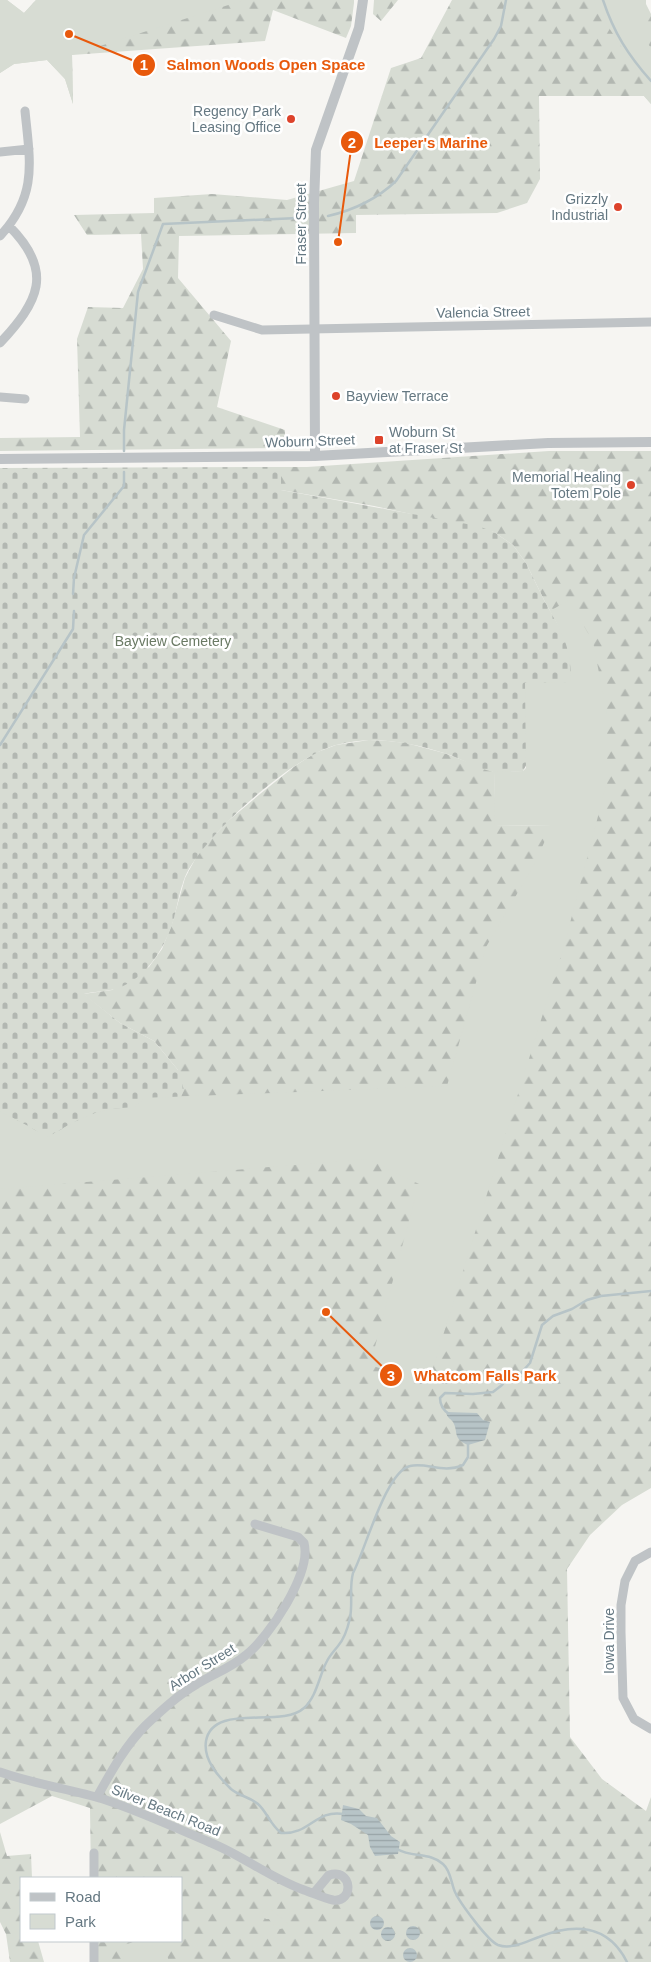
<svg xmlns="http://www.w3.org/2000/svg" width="651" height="1962" viewBox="0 0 651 1962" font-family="Arial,sans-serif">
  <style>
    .forest { fill: url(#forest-firs) }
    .cemetery { fill: url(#cemetery-stones) }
    .park { fill: #d7dcd3 }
    .water { fill: url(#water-rules) }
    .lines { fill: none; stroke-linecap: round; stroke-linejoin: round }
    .stream { stroke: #b7c4c7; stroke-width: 2.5 }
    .minor { stroke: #bfc3c6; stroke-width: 9 }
    .tertiary { stroke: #bfc3c6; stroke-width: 10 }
    .poi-dot { fill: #dd432b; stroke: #fff; stroke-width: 2 }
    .labels { text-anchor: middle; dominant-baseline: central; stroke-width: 5; stroke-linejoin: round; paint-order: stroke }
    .poi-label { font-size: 14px; fill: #657882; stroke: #fff; text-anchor: end }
    .street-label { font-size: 14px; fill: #657882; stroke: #fff }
    .park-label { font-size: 14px; fill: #6a7a64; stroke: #fff }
    .leader { fill: none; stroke: #e8590c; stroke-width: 2 }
    .callout-dot { fill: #e8590c; stroke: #fff; stroke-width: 2 }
    .mark-label { font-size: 15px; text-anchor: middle; font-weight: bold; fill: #fff }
    .callout-label { font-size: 15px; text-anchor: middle; font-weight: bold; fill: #e8590c; stroke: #fff; stroke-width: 5; stroke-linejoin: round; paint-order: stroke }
  </style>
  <defs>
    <pattern id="forest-firs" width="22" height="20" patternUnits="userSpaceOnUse" patternTransform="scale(1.25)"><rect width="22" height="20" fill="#d7dcd3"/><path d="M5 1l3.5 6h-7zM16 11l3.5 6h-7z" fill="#b2b7b1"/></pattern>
    <pattern id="cemetery-stones" width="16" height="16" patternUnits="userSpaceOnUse" patternTransform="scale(1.25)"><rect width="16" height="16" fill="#d7dcd3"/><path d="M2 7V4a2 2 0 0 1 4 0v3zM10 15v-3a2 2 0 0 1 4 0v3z" fill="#b2b7b1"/></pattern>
    <pattern id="water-rules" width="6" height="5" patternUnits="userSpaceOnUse" patternTransform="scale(1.25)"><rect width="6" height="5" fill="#b7c4c7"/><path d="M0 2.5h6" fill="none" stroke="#98a4a7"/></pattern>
  </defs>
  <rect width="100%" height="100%" fill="#f6f5f2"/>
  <!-- forest -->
  <path class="forest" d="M0,0H7L24,13L36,0H354V3L351,26L346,38L273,10L265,41L72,55L73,104L65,79L47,60L14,64L0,73Z
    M374,0H398L381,21L373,14Z
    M452,0H646V4L651,14V104L644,96H539L540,179L527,203L497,213L356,215V233L179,236L178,278L231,341L217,407L285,430V448L0,451V438L80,437L77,339L88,307L123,308L143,269L141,234L87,235L74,215L154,213V198L212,194L287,200L354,181L391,68L421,58Z
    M549,451H651V1488L622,1505L590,1535L567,1569L570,1737L602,1779L646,1811L651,1797V1962H91V1941H181V1878H91L90,1808L52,1796L0,1824V1111L178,1070L154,1041L120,1023L83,994L112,990L149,967L162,949L172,924L185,878L199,852L228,821L260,794L295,766L315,753L336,745L369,740L388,741L406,743L444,753L494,772L496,826L552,825L564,635L545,602L526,563L513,545L494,532L374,506L281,490V467H307Z
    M0,1832L7,1856L31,1854L32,1878H21V1941H38L44,1962H10L6,1934L0,1922Z"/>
  <!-- cemetery -->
  <path class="cemetery" d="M281,467V490L478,526L494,532L513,545L526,563L545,602L564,635L569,653L571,682L523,771C514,771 502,774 493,772C476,768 460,758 444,753C410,742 371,735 336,745C292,757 203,836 185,877C179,892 177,909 172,925C163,950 147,976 121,987C109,992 96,991 84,994L120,1023L154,1041L178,1070L184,1090L181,1097L145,1098L133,1108C100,1106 75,1121 48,1137L0,1111V468Z"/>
  <!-- park -->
  <path class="park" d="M0,0H7L24,13L36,0H244L72,55L73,104L65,79L47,60L14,64L0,73Z
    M594,0H646V41L651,48V104L644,96V90L649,89L596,8Z
    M569,600L593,642L607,714V782L564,946L428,1384L370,1365L419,1184L368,1159L0,1189V1111L48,1137C76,1121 100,1106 133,1108L145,1098L447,1086L486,947L535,863L552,825L495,826L494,772L523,771L526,768L525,683L571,682C571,651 565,637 550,611Z
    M264,1909H270L289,1924L285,1928L280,1929L272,1924L269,1919H266L262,1916Z
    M137,1941H163L169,1962H124L120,1946Z"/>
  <!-- water -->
  <path class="water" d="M446,1412L477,1413L483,1420L490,1422L485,1440L468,1445C452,1438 459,1433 453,1422C450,1418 447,1418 446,1412Z
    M343,1805L359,1809L366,1816L377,1818L391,1836L400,1842L398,1854L375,1856L370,1847L368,1835L351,1824L341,1820Z
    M370 1923a7 7 0 1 1 14 0a7 7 0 1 1-14 0Z
    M406 1933a7 7 0 1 1 14 0a7 7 0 1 1-14 0Z
    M381 1934a7 7 0 1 1 14 0a7 7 0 1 1-14 0Z
    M403 1955a7 7 0 1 1 14 0a7 7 0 1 1-14 0Z"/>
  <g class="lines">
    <!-- stream -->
    <path class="stream" d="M603,0C614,33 628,55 651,81
      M328,216C354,210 376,200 396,181L494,39L501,26L506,0
      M124,451V430L138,292L163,224L298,218
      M73,594L74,578L84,535L124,486V472
      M0,745L73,629L74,611
      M449,1414C443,1410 440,1405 440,1398L445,1393L473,1394L493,1392L502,1385L508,1377L521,1373L530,1363L542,1325L553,1316L572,1309L587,1300L601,1296L651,1291
      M344,1814C315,1809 310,1835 281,1833C269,1823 267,1812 258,1804C250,1797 239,1796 231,1789C218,1776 203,1760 206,1741C213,1702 281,1729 304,1708C317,1696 319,1676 327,1661C330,1655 334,1651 338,1646C345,1638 348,1627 350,1618C353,1603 349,1588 353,1573C365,1551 386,1471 410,1466C427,1462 443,1474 463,1465L468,1457V1443
      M397,1849C412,1858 430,1852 443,1864C451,1871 451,1883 455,1892C460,1903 488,1941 498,1945C512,1950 527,1941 539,1937C574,1923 608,1924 627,1962"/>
    <!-- minor -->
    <path class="minor" d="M0,152L29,149
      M0,236C38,195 30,162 25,111
      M214,315L262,330L651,322
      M0,343C38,302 55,272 9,226
      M0,397L25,399
      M651,1552L635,1561L625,1581L621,1605V1632L623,1698L634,1719L651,1729
      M0,1772C34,1784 69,1789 103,1799C139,1811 174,1827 209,1842C242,1855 270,1878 304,1890C313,1893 323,1898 333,1900C354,1903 353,1868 329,1875L314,1893
      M97,1797C111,1772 125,1746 146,1725C162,1710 178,1695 197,1684C213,1674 231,1668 246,1655C269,1637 312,1573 304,1543L298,1537L255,1524
      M94,1853V1878
      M94,1941V1962"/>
    <!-- tertiary -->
    <path class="tertiary" d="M315,456L314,203L316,150L359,28L363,0
      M0,459L315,456L548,443L651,442"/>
  </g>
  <!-- markers -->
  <g class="poi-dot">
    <circle cx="291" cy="119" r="5"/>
    <circle cx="618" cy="207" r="5"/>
    <circle cx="336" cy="396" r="5"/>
    <rect x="374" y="435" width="10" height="10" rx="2.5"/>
    <circle cx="631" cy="485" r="5"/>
  </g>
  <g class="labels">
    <!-- poi labels -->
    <g class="poi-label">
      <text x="281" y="111">Regency Park<tspan x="281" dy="16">Leasing Office</tspan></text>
      <text x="608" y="199">Grizzly<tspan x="608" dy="16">Industrial</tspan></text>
      <text x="346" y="396" text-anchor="start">Bayview Terrace</text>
      <text x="389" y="432" text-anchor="start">Woburn St<tspan x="389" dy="16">at Fraser St</tspan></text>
      <text x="621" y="477">Memorial Healing<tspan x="621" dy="16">Totem Pole</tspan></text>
    </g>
    <!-- street labels -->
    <g class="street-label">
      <text transform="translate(301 224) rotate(-90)">Fraser Street</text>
      <text transform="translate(483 312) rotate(-1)">Valencia Street</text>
      <text transform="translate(310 441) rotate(-2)">Woburn Street</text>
      <text transform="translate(609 1641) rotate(-90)">Iowa Drive</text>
      <text transform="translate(202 1667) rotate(-32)">Arbor Street</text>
      <text transform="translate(166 1810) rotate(22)">Silver Beach Road</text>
    </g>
    <!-- park labels -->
    <g class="park-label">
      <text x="173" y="641">Bayview Cemetery</text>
    </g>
  </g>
  <!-- callouts -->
  <path class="leader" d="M69 34L144 65M338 242L352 142M326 1312L391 1375"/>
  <g class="callout-dot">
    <circle cx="69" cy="34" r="5"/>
    <circle cx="338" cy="242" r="5"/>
    <circle cx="326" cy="1312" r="5"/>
    <circle cx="144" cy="65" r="12"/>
    <circle cx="352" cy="142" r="12"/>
    <circle cx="391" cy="1375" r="12"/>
  </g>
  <g class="mark-label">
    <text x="144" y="70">1</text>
    <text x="352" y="148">2</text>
    <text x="391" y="1381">3</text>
  </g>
  <g class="callout-label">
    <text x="266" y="70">Salmon Woods Open Space</text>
    <text x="431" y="148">Leeper's Marine</text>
    <text x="485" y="1381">Whatcom Falls Park</text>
  </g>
  <!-- legend -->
  <rect x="20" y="1877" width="162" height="65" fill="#ffffff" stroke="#c1c9cd"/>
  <rect x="30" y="1893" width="25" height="8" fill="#bfc3c6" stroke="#c1c9cd"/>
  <text x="65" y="1902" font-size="15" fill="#657882">Road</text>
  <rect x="30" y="1914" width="25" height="15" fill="#d7dcd3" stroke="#c1c9cd"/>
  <text x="65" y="1927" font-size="15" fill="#657882">Park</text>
</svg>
